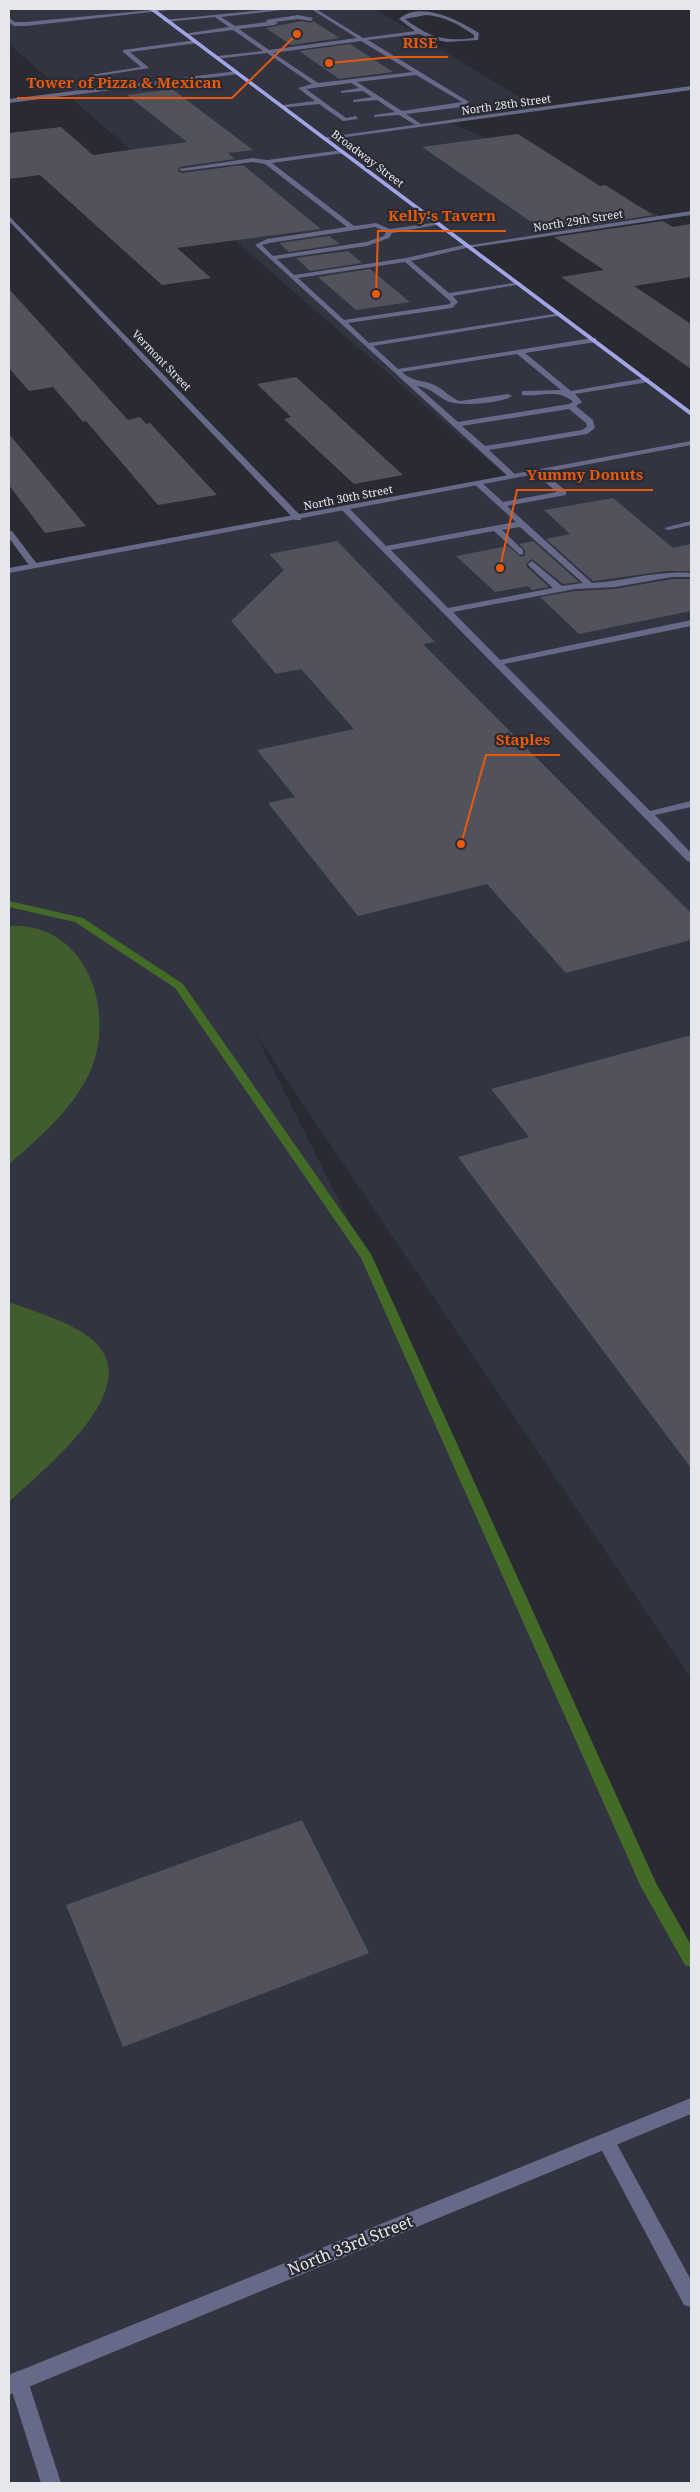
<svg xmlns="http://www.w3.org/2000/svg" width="700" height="2492" viewBox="0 0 700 2492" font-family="'Noto Serif',serif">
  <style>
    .built { fill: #333441 }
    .green { fill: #415d2e }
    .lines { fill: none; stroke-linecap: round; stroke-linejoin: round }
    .stream { fill: #436a26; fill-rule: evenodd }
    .building { fill: #51525b }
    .service { fill: #666987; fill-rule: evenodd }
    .minor { fill: #666987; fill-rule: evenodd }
    .tertiary { fill: #666987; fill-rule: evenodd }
    .primary { fill: #a1a5e5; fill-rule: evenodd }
    .labels { text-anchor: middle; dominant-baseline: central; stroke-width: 4.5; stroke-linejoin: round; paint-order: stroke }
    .far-street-label { font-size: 11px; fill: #e6e7ec; stroke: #2a2a32 }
    .near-street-label { font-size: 16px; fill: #e6e7ec; stroke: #2a2a32 }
    .leader { fill: none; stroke: #e8590c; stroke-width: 2 }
    .callout-dot { fill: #e8590c; stroke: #2a2a32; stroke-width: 2 }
    .callout-label { font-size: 15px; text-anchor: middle; font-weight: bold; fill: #e8590c; stroke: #2a2a32; stroke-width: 4.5; stroke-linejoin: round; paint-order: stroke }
  </style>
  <rect width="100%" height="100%" fill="#2a2a32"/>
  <!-- built -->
  <path class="built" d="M9,9H375L539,109L451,123L662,217L469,247L691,414V1678L255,1033L367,1257L649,1887L691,1960V2483H9V571L298,518L507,477L9,44Z"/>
  <!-- green -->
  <path class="green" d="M9,926C89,921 120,1018 86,1080C68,1113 37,1140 9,1164Z
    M9,1302C35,1312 66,1320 89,1337C153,1385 43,1469 9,1502Z"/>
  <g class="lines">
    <!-- stream -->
    <path class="stream" d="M9,901L83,918L183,984L371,1254L656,1883L691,1945V1967L685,1965L641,1887L361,1258L175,988L75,922L9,907Z"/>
  </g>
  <!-- building -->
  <path class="building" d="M302,21L311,23L313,21L340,38L291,45L266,28Z
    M350,44L393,72L339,79L299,51Z
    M172,89L253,150L228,153L235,159L179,167L178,171L182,173L243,165L321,229L177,248L211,278L162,285L40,175L9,179V133L61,127L93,155L187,142L127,95Z
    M518,134L600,186L605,185L653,215L546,232L422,147Z
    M663,221L673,227L691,224V277L634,286L691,324V369L561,277L604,270L554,237Z
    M329,236L340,244L289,252L279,243Z
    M348,251L362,263L310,271L296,258Z
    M370,269L410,302L356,310L318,277Z
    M9,289L128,420L140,417L146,424L150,423L217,495L158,505L86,421L83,422L53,387L29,391L9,368Z
    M296,377L403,475L354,484L284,419L291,417L257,384Z
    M9,434L86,526L45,533L9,485Z
    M613,498L673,548L691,544V571H666L593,581L546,539L570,534L544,510Z
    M337,541L435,642L423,644L691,913V940L566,973L487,884L358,916L268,803L295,797L257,750L354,729L301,669L276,674L231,621L284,570L269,554Z
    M533,541L579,582L563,584L532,559L526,564L527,567L549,587L532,590L528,586L495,592L456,556L508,546L521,557L525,555V550L519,544Z
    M672,579H691V611L579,634L540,597L575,591L615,589Z
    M691,1035V1468L458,1157L529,1137L491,1089Z
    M302,1820L369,1953L123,2047L66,1905Z"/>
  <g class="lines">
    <!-- service -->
    <path class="service" d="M162,9H178L26,26H14L9,22V18L15,22H26Z
      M273,9H290L221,17L235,26L267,22L266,20L298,15L313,18L311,21L298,19L275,22L278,23L275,25L239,29L269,50L357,38L311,9H316L363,38L415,31L399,19C421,0 459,21 479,33L478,40L447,42L432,39L419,34L368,40L469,102L462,107L406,114L421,124L419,127L399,115L374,117V115L395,112L377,100L353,102V100L372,97L363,91L341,93V91L359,88L351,83L306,89L346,118L356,116L358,119L343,121L319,104L281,108L283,105L315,101L298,88L312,84L267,53L216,59L218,56L263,51L233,30L186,36L183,34L229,27L215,17L166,22L163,20ZM426,15C445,16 459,25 474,35V38C443,42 430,37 405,19ZM361,41L412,72L318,83L273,53ZM416,75L462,102L402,111L357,82Z
      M196,40L198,43L130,52L149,68L98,76L111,87V89H107L90,75L141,67L123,52V50Z
      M342,150L344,153L272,163L354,226L376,223L390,229L439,222L442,224L392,233L389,238L367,246L277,259L294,275L406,258L468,244L471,246L470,247L411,261L449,293L519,282L522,284L453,296L458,302L452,308L348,323L369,343L560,313L563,315L373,346L398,369L593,338H596V342L525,353L571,391L646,378H649V382L575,394L582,402L576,406L593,420L595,428L587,434L489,450L517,476L510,478L255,245L267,239L347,227L265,164L253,162L182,171L179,169L253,158L267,160ZM375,227L386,232L384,236L366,242L273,256L262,245L269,243ZM405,262L451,302L450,304L344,320L298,278ZM517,354L561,390L525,391H522V395C540,397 559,388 573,402L569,404L458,422L417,386C433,389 434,394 447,401C458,407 502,403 512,396L508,394L460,401C450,398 445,390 436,386C423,379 414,383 402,372ZM569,409L586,423L587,427L582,430L485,446L462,426Z
      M535,470H541L566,491V495L507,506L592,583C626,581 658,570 691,573V577H672L615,587L575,589L453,612L500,660L691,620V626L504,664L650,811L691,801V807L655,815L691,853V862L687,861L341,509L348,507L386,546L516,522L473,483L480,481L503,502L557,492L535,474ZM520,527L583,583L562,586L532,561L528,564L529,566L553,588L448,608L391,550L494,531L520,555L523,554V550L502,530Z
      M691,521V525L668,530L664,528Z
      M9,531H12L37,564V568H31L9,538Z
      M606,2133L612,2135L691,2280V2307L684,2305L600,2147L597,2141L600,2135Z
      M18,2371L25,2374L28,2381L61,2483H41L9,2382L11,2374Z"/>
    <!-- minor -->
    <path class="minor" d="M237,71L239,74L9,103V99Z
      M691,86V90L324,140L321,138Z
      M691,211V215L468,248L465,246Z
      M9,216L301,516V520H295L9,221Z
      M691,2098V2114L9,2395V2375Z"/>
    <!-- tertiary -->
    <path class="tertiary" d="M691,441V445L9,573V568Z"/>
    <!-- primary -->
    <path class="primary" d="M149,9H155L691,411V416Z"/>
  </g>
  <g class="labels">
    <!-- far-street labels -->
    <g class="far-street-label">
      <text transform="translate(506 104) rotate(-8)">North 28th Street</text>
      <text transform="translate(368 158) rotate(37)">Broadway Street</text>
      <text transform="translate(578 220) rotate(-9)">North 29th Street</text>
      <text transform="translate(162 360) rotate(46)">Vermont Street</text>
      <text transform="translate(348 497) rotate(-11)">North 30th Street</text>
    </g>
    <!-- near-street labels -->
    <g class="near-street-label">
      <text transform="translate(350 2245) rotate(-22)">North 33rd Street</text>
    </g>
  </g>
  <!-- callouts -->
  <path class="leader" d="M329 63L393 57H448M297 34L232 98H17M376 294L378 231H506M500 568L517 490H653M461 844L486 755H560"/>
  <g class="callout-dot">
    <circle cx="329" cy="63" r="5"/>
    <circle cx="297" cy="34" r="5"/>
    <circle cx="376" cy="294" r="5"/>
    <circle cx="500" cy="568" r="5"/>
    <circle cx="461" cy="844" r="5"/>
  </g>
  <g class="callout-label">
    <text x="420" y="48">RISE</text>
    <text x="124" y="88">Tower of Pizza &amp; Mexican</text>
    <text x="442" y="221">Kelly's Tavern</text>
    <text x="585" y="480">Yummy Donuts</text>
    <text x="523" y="745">Staples</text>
  </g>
  <!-- border -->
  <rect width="700" height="2492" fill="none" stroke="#e6e7ec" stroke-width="20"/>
</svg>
